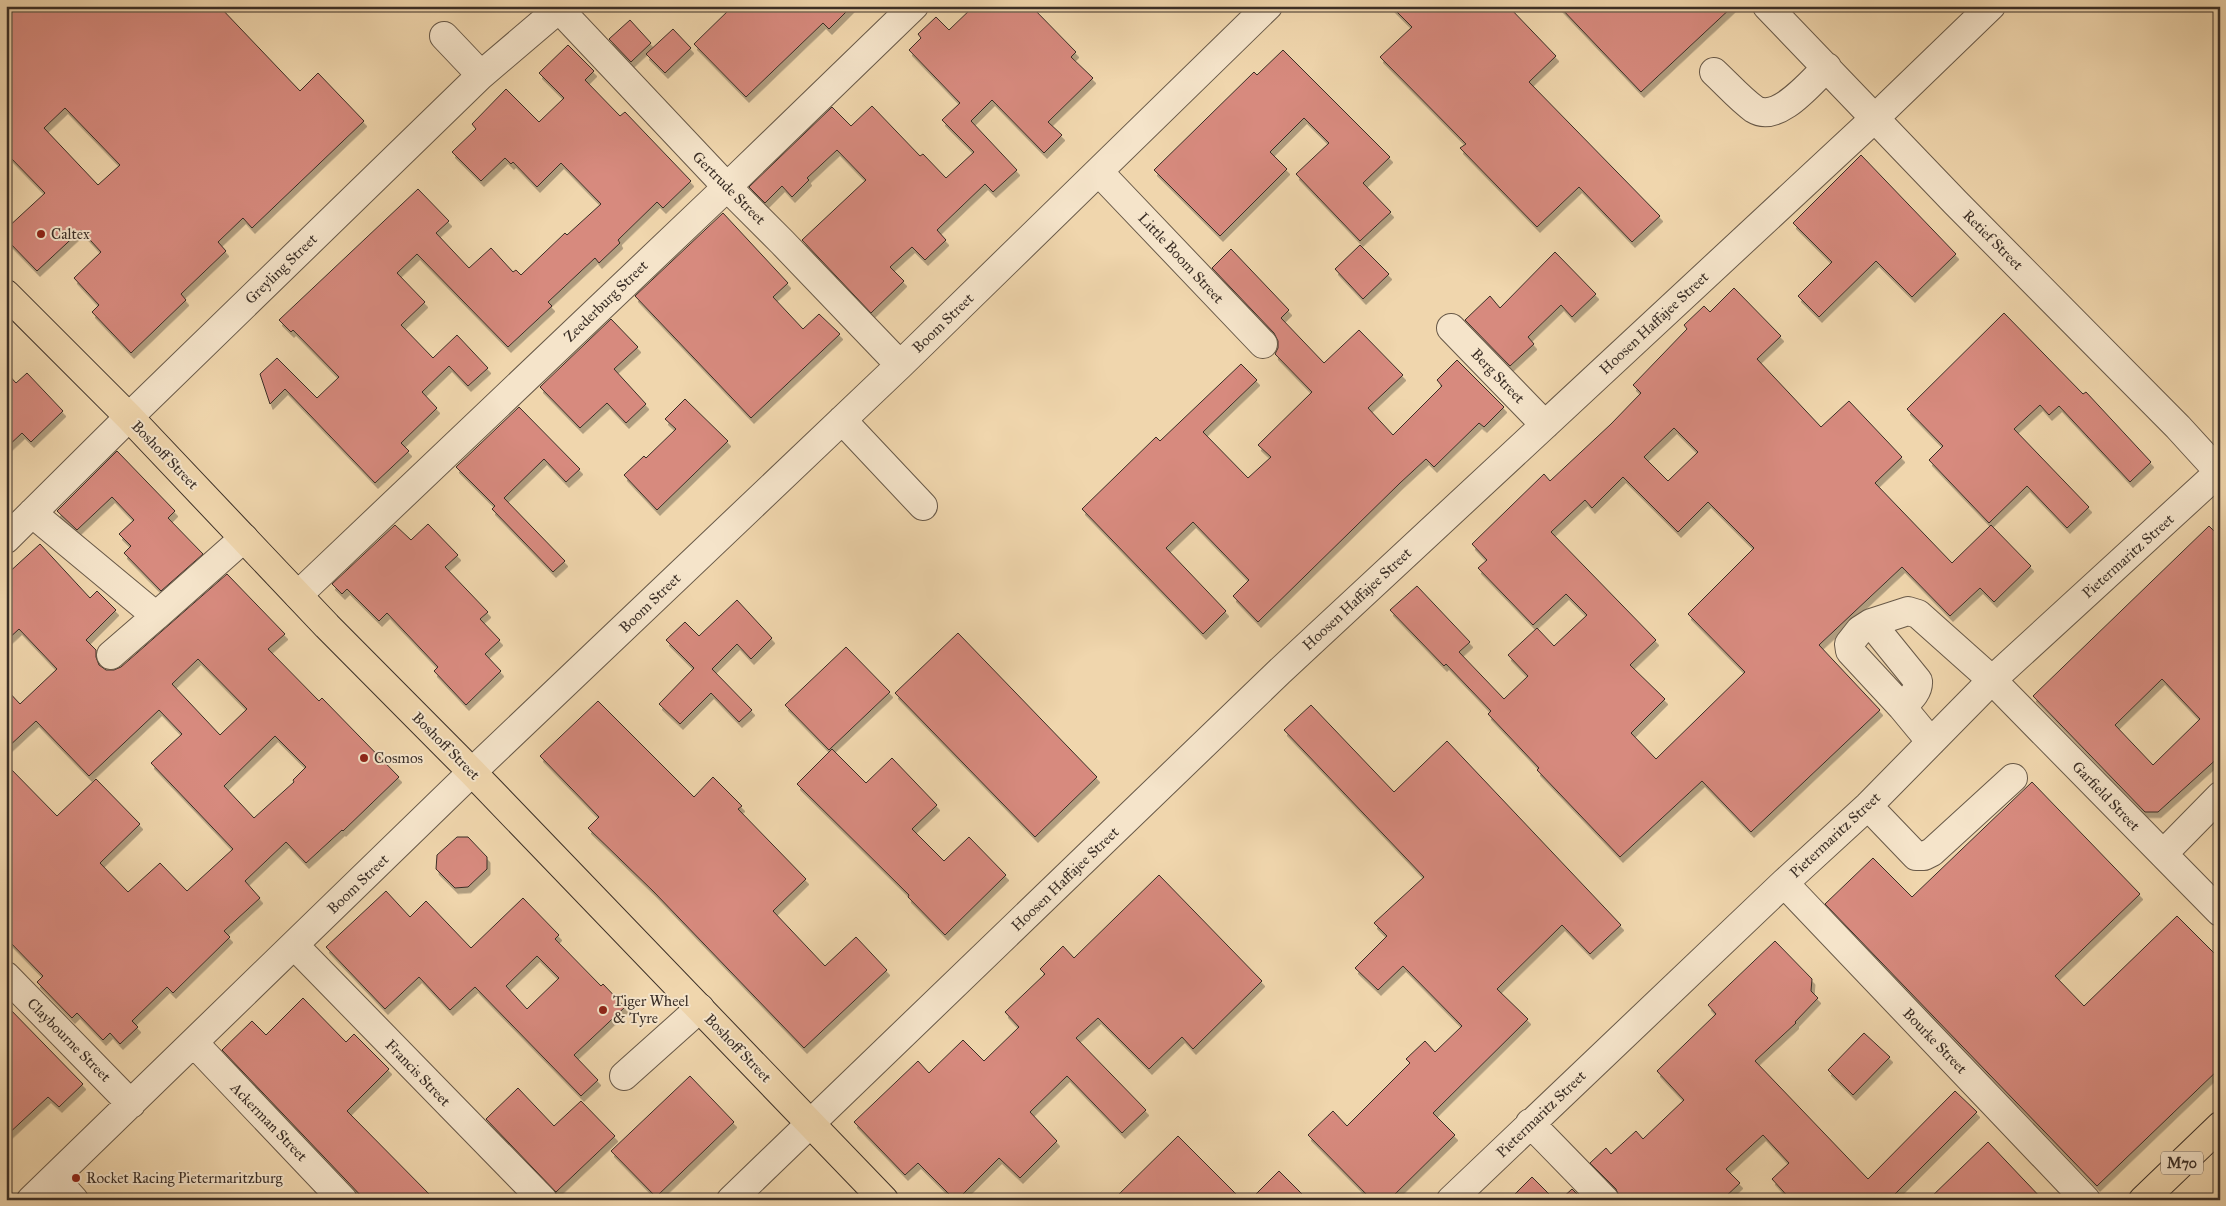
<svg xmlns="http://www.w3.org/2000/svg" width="2226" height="1206" viewBox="0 0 2226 1206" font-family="'IM FELL Great Primer',serif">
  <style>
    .building { fill: #d78a7e; stroke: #3b2f27; fill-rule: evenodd; filter: url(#shadow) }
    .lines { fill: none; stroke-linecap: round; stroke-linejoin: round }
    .minor-casing { stroke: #685948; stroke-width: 30 }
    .major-casing { stroke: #3b2f27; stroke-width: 30 }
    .minor { stroke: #f5e4ca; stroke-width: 28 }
    .major { stroke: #f0d6ad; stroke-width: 28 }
    .poi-dot { fill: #8f2418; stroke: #f5e4ca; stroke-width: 2 }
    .labels { text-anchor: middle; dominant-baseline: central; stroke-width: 4; stroke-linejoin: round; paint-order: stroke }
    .shield { fill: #f5e4ca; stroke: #736558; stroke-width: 1 }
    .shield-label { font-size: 14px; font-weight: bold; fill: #3b2f27 }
    .street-label { font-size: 15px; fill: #3b2f27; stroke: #f5e4ca }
    .poi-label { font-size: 15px; fill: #3b2f27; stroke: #f5e4ca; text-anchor: start }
  </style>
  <defs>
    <filter id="shadow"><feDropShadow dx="3" dy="5.5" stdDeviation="0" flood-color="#0004"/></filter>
  </defs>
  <rect width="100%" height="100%" fill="#f0d6ad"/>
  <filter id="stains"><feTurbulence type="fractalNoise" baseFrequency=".004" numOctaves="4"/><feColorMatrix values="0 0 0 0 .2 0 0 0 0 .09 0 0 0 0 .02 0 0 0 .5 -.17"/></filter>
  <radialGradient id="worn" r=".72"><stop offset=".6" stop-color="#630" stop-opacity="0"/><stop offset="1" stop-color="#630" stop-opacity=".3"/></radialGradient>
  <!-- building -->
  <path class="building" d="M6,6H219L300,91L318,73L364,121L252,228L243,218L218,242L226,251L181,294L186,300L131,353L92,312L99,305L74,278L101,252L81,230L37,271L6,239V229L45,193L6,153ZM65,108L120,165L98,185L44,128Z
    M733,6H852L829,29L823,23L746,97L694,44Z
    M974,6H1031L1076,52L1071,57L1093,78L1048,122L1062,135L1044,153L992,100L971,121L1017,170L993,192L985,184L937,230L946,240L925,260L912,247L890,267L904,281L871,313L802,240L866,180L837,150L807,178L809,180L792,197L782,186L765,203L749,187L832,107L851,126L872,106L920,156L923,154L946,178L974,152L942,120L960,103L909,50L921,38L918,34L936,17L949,30Z
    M1391,6H1508L1556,56L1529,82L1660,216L1632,242L1579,187L1537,227L1460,148L1466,144L1380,57L1412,27Z
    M1559,6H1733L1641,92Z
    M630,20L651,43L631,62L609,39Z
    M673,29L691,48L665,73L646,54Z
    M568,45L594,71L585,80L620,116L625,112L691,181L663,208L657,202L618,240L620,243L599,263L595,258L548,302L552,306L508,347L417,254L397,273L425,302L401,325L433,358L457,335L488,368L468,386L449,366L422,392L437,408L401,443L409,451L375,483L285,389L270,404L260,374L277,358L317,398L339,377L293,330L291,332L279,320L418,189L449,221L436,233L469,268L491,248L513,272L516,270L521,275L565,233L567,235L601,204L561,163L537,187L513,162L511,164L505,158L481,181L452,152L476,129L472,124L506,89L539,122L564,98L539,73Z
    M1283,50L1390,157L1363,183L1391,212L1360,241L1296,174L1329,143L1304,118L1270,152L1287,169L1220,236L1154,170L1254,72L1257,75Z
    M1861,155L1956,254L1912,297L1876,261L1819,317L1798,296L1832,262L1793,223Z
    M723,213L788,283L773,297L803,329L819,314L840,334L751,418L635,296Z
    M1360,245L1389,274L1363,299L1335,269Z
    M1231,249L1289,310L1281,318L1324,363L1359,330L1403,375L1368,408L1393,435L1442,386L1437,380L1457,360L1504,407L1484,427L1479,423L1434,467L1426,459L1400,483L1258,622L1233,596L1249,580L1193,522L1166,548L1226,611L1203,634L1082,509L1156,437L1160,441L1241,364L1257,380L1203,432L1248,478L1271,457L1258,445L1312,392L1275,354L1278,348V341L1274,333L1212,268Z
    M1555,252L1596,294L1572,317L1561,305L1528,337L1534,344L1510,366L1465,320L1490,296L1500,308Z
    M1734,288L1781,336L1757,359L1821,427L1849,401L1902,457L1875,483L1952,563L1991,525L2031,566L1994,602L1980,588L1950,616L1902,567L1819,645L1880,710L1751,832L1702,781L1620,857L1537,770L1539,768L1488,714L1491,711L1446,664L1444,666L1390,610L1417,586L1470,642L1459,652L1504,699L1528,676L1508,655L1537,628L1554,646L1587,615L1566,594L1533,625L1478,568L1487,560L1472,544L1544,474L1550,481L1611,424L1641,393L1633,385L1687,329L1684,325L1704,306L1710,312ZM1674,428L1698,452L1668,481L1644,457ZM1623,477L1678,532L1708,502L1754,548L1688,614L1745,672L1656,759L1631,733L1665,699L1630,665L1656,640L1551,532L1585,500L1592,508Z
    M2004,313L2083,394L2086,392L2151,462L2130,482L2059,406L2049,415L2040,405L2014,429L2089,507L2067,528L2027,486L1989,523L1929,460L1943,446L1907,409Z
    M611,319L638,347L614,369L646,404L626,423L607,403L580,428L540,387Z
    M6,372L16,383L27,373L63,411L31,442L22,433L6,448Z
    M685,399L728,441L657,510L624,475L644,456L646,458L676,429L665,419Z
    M519,407L580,469L566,482L544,459L504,498L565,561L553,572L492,509L495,506L456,467Z
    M117,451L175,511L168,518L203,554L161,591L124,553L131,546L119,534L134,520L112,497L77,530L57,511Z
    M428,524L458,555L445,567L488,612L480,619L500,640L485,654L501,671L466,705L434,671L438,667L387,613L379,621L347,589L342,594L332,584L395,525L411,540Z
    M2209,526L2220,537V756L2158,812H2145L2033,696ZM2162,679L2200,719L2153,765L2115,725Z
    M40,544L90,598L97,591L116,610L86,640L96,650V657L99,665L106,670H114L121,667L227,574L285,634L268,649L319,701L322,698L399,777L343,831L342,830L306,863L286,842L245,881L260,898L224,931L230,937L173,993L167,987L132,1021L138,1027L120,1044L110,1033L103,1040L77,1013L72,1018L37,982L43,976L6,938V764L57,816L96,779L140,824L100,863L128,892L160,863L187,891L233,849L151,763L182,734L159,710L89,776L36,721L6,749V689L20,704L57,669L19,629L6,641V575ZM198,659L247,709L220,735L172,684ZM275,736L306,767L293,780L294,782L254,818L224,786Z
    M737,600L772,638L751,659L737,644L712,669L752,710L739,722L711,693L680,724L659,704L694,668L666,640L685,622L699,636Z
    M958,633L1097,777L1035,837L895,693Z
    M846,647L890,692L829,750L785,705Z
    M598,701L694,797L713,777L742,806L738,809L806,879L773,911L825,966L856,937L887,970L804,1048L654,892L588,828L599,817L540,756Z
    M1311,705L1394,792L1447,741L1621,925L1590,954L1562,925L1497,989L1528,1019L1433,1113L1455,1135L1389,1200H1372L1308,1135L1333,1111L1347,1126L1410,1063L1406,1059L1425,1041L1435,1052L1462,1026L1403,966L1378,990L1355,968L1387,936L1374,923L1424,877L1284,730Z
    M832,749L866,783L892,758L937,805L912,829L944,861L969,837L1006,875L945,935L908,897L909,895L797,784Z
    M2032,782L2140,894L2055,976L2084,1006L2177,916L2220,959V1068L2097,1186L1825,904L1873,858L1912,897Z
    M457,837H468L487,857V869L468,887L455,888L436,869L437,855Z
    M1159,875L1262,981L1193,1049L1182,1037L1149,1069L1098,1018L1076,1038L1146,1110L1122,1133L1067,1076L1030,1112L1057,1141L1020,1178L999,1158L957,1200H955L918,1163L905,1175L854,1122L918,1061L929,1073L963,1040L984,1061L1019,1027L1005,1012L1045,974L1040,969L1063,946L1074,958Z
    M386,891L410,917L426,901L471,948L523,898L559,935L555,939L601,986L603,984L625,1007L574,1055L598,1080L581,1096L475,987L450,1010L419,977L385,1009L326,947ZM537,956L559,978L527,1009L506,986Z
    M1775,941L1812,979L1811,991L1818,998L1795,1022L1796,1023L1755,1061L1868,1179L1955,1091L1977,1112L1889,1200H1791L1772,1179L1789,1163L1763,1135L1726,1169L1740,1183L1722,1200H1620L1616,1189L1590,1163L1606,1148L1611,1154L1636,1131L1643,1139L1684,1100L1657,1071L1716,1014L1708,1005Z
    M303,998L346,1042L354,1034L389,1069L347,1111L435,1200H365L222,1050L252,1021L266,1035Z
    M6,1005L83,1084L59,1107L48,1097L6,1136Z
    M1864,1033L1890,1057L1853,1095L1828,1070Z
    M690,1076L734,1122L656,1197L611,1151Z
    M518,1088L554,1126L581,1101L615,1136L556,1192L486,1119Z
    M1178,1136L1242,1200H1113Z
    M1988,1142L2043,1200H1928Z
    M1279,1171L1308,1200H1250Z
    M1532,1177L1555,1200H1509Z
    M1572,1189L1583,1200H1560Z"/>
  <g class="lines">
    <!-- minor casing -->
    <g class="minor-casing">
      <path id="minor" d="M1767,6L1956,203L2178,427L2220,473
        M559,9L727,187L782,242L900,365
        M444,36L481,75
        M1714,72C1727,84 1740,99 1754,109C1778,124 1811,82 1827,67
        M1099,172L1263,344
        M1451,328L1545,425
        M842,420L923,506
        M32,513L156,616L244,538
        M6,539L129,417L481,75L562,6
        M298,595L727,187L914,6
        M1871,623L1860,630L1849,644L1850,651L1902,707
        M111,655L156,616
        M1931,742L1902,707C1909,700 1919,692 1918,681L1871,623L1908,611L1918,614L1992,680L2220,912
        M1868,806L1916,856H1924L1932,852L2013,778
        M2163,854L2220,796
        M1784,883L2086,1200
        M294,945L543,1200
        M6,976L131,1104
        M194,1043L343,1200
        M624,1076L700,1008
        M1530,1123L1605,1200
        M54,1178L74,1200
        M31,1200L472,772L900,365L1268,6
        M731,1200L1279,672L1875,118L1991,6
        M1451,1200L1784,883L1868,806L1992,680L2220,471"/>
    </g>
    <!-- major casing -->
    <g class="major-casing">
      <path id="major" d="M6,294L129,417L327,626L472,772L884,1200
        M2143,1200L2220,1126"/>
    </g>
    <!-- minor -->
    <use href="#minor" class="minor"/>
    <!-- major -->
    <use href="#major" class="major"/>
  </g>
  <!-- markers -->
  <g class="poi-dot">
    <circle cx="41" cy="234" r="5"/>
    <circle cx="364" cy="758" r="5"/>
    <circle cx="603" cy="1010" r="5"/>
    <circle cx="76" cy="1178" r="5"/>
  </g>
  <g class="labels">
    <!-- shield labels -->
    <rect class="shield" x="2161" y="1151.5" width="42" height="23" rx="4"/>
    <g class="shield-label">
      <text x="2182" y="1163">M70</text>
    </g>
    <!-- street labels -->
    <g class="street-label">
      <text transform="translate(729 188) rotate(45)">Gertrude Street</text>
      <text transform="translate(1993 240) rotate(45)">Retief Street</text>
      <text transform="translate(1181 258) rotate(47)">Little Boom Street</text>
      <text transform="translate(281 269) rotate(-44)">Greyling Street</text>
      <text transform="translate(606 301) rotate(-44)">Zeederburg Street</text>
      <text transform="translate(943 323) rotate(-44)">Boom Street</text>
      <text transform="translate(1654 323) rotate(-43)">Hoosen Haffajee Street</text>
      <text transform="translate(1498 376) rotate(46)">Berg Street</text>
      <text transform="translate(165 455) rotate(46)">Boshoff Street</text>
      <text transform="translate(2128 556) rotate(-42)">Pietermaritz Street</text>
      <text transform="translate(1357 599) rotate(-43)">Hoosen Haffajee Street</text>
      <text transform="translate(650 603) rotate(-44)">Boom Street</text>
      <text transform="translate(446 746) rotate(45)">Boshoff Street</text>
      <text transform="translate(2106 796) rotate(46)">Garfield Street</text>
      <text transform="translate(1835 835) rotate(-43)">Pietermaritz Street</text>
      <text transform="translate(1065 879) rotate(-44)">Hoosen Haffajee Street</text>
      <text transform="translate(358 884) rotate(-44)">Boom Street</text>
      <text transform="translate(69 1040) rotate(45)">Claybourne Street</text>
      <text transform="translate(1935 1041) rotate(46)">Bourke Street</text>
      <text transform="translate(738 1048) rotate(46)">Boshoff Street</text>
      <text transform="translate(418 1073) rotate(46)">Francis Street</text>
      <text transform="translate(1541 1114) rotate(-44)">Pietermaritz Street</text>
      <text transform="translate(269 1122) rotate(46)">Ackerman Street</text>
    </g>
    <!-- poi labels -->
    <g class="poi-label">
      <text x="51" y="234">Caltex</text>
      <text x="374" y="758">Cosmos</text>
      <text x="613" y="1001">Tiger Wheel<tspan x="613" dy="17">&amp; Tyre</tspan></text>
      <text x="86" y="1178">Rocket Racing Pietermaritzburg</text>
    </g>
  </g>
  <!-- margin -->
  <rect width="2226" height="1206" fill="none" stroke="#f0d6ad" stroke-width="25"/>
  <rect x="8" y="8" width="2211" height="1191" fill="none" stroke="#3b2f27" stroke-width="2.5"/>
  <rect x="12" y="12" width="2201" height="1181" fill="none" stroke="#3b2f27"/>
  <rect width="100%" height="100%" filter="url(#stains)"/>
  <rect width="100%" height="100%" fill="url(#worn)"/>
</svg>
